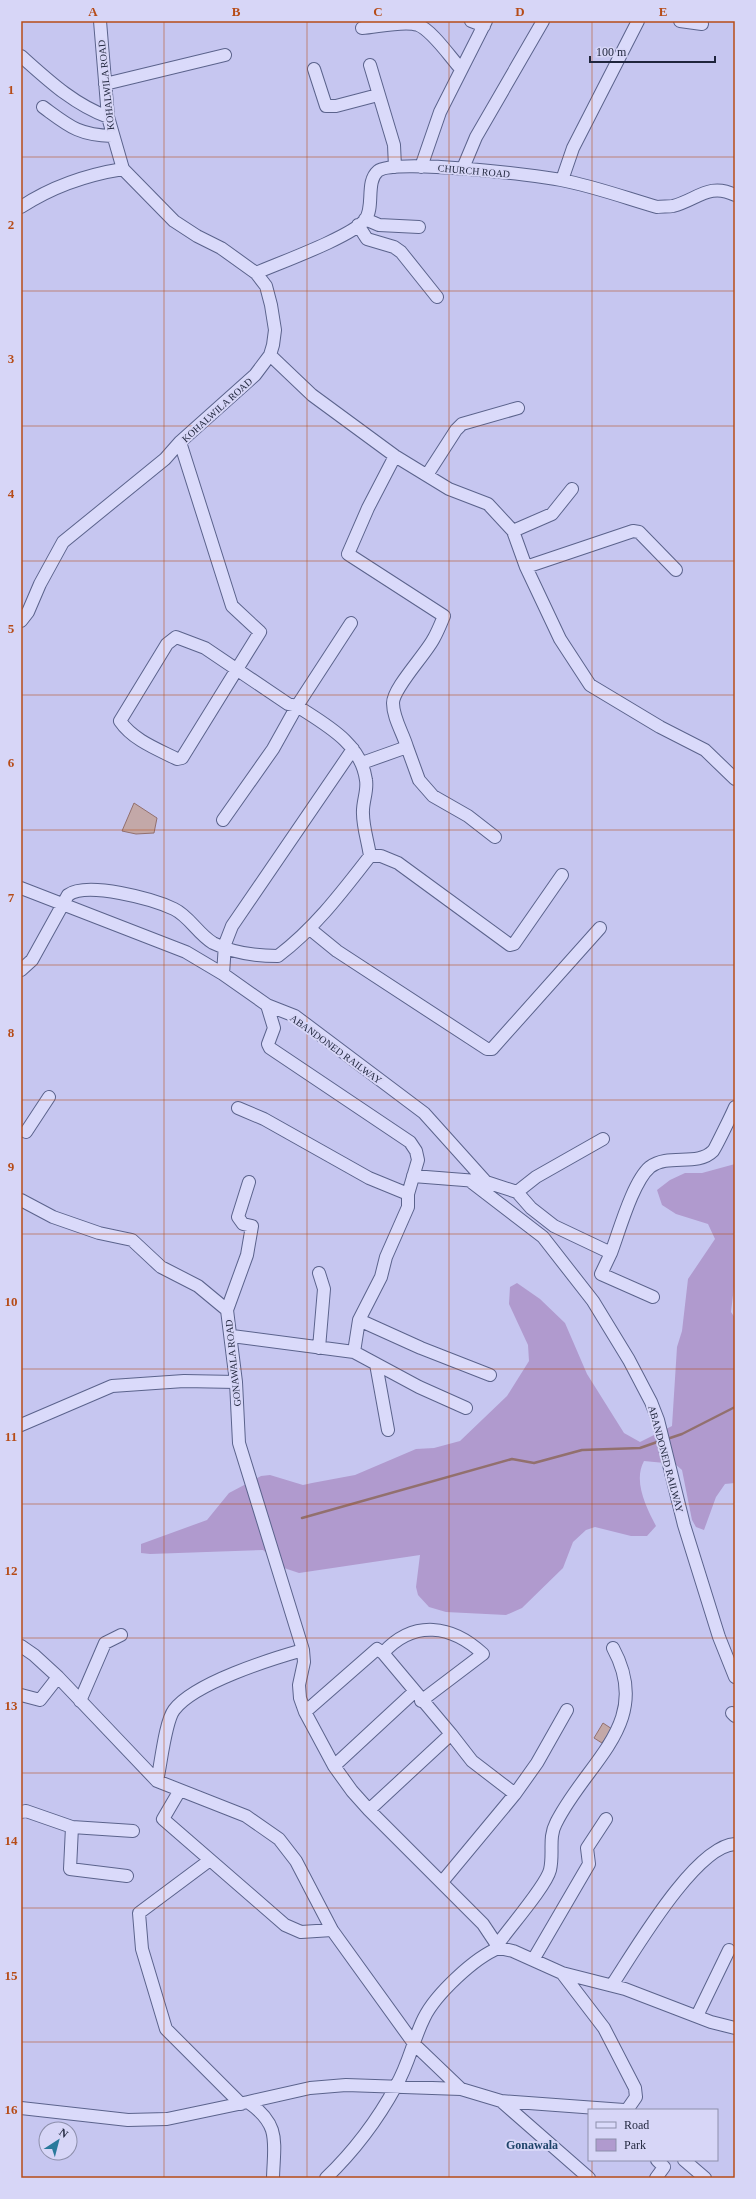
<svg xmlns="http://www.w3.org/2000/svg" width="756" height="2199" viewBox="0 0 756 2199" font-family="Georgia,serif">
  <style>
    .green { fill: #b09ace }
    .water { fill: #c3a8a8; stroke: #92706e }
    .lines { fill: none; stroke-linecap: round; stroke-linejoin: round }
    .stream { stroke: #92706e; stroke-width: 2.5 }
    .minor-casing { stroke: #5b638c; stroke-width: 14 }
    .minor { stroke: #dadafa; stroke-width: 12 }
    .grid { fill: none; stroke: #b64c18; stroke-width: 1; stroke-opacity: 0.55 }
    .labels { text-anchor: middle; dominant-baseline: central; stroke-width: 4; stroke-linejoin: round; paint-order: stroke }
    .street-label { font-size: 10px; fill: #1f253c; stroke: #d7d6f7 }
    .quarter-label { font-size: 12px; font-weight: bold; fill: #1e4369; stroke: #d7d6f7 }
    .neatline { fill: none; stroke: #b64c18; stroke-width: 1.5 }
    .grid-label { font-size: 13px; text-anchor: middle; font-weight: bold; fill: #b64c18 }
  </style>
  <rect width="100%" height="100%" fill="#c6c6f0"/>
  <!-- green -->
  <path class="green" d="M735,1164V1278L731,1312L735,1318V1483L725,1484L716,1497L704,1530L696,1527L692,1520L682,1470L675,1464L644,1461C633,1481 646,1507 656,1526L647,1536H631L595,1527L586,1530L573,1542L563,1568L522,1608L506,1615L446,1612L429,1607L418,1595L416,1587L420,1555L299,1573L284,1568L263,1550L150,1554L141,1553V1544L207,1520L229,1493L261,1476L270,1475L303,1485L312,1483L355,1475L416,1449L434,1448L460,1441L507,1396L529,1361L528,1345L509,1304L510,1287L517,1283L540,1299L565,1323L587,1374L624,1433L640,1442L672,1426L677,1347L682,1331L688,1279L715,1239L708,1224L676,1214L662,1205L657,1190L670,1180L685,1173H702Z"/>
  <!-- water -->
  <path class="water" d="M134,803L157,818L154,833L136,834L122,831Z
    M603,1723L612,1729L602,1743L594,1738Z"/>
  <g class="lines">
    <!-- stream -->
    <path class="stream" d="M667,1439L682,1434L735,1407
      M302,1518L512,1459L534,1463L582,1450L640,1448L660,1441"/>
    <!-- minor casing -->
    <g class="minor-casing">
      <path id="minor" d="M471,21L484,26
        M680,21L702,24
        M362,28C377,27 405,20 418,25C432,30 450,57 461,69
        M21,56C48,80 73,104 108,117
        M370,65L394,145L395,167
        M314,69L326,106H336L378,95
        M105,84L225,55
        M43,107C69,126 78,135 112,136
        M421,167L440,112L486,21
        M463,168L476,137L543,21
        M562,180L573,148L638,21
        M21,207C53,186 85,175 123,169
        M365,219L379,225L419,227
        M358,225L367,239L394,247L401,252L437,297
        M256,273C279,263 351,237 365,220C375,207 365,182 378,171C394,158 535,175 561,180C593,186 626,198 657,207C662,206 668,207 673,206C697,200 709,182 735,195
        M270,355L312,395L395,456L449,489L488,504L513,531L526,567L560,639L590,685L660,727L705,750L735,779
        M180,442L232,606L260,632L182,758L177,759C157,749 133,740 120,721L167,644L176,637L205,648L288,704L297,706L351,623
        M395,456L368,508L348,554L444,616C441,623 438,631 434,638C426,654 393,688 393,703C393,718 403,733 407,747
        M427,475L456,430L462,424L518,408
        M513,531L552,514L572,489
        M526,567L633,531L639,532L676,570
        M21,621L28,612L40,584L63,542L165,459L180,442L255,375L270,355L273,345L275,330L271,305L266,286L256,273L221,248L197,236L174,221L123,169L108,117L100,21
        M362,763L407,747L419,780L433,796L468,816L495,837
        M370,856H381L398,863L510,945L514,944L562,875
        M21,888L186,952L223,974L267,1005L295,1016L424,1113L486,1182L517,1192L531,1208L554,1226L611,1253C619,1232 633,1181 650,1167C669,1153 697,1167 713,1151C715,1149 732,1114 735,1107
        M310,929L337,951L487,1049H492L600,928
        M21,970L32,960L68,895C87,881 153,899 174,909C189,916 198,934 213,943C233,953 256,956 278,956C315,928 342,892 370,856C368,842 363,827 363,814C362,803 368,791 366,780C361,743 326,725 297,706L273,749L223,820
        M223,974L225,944L232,926L353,749
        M238,1108L264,1119L369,1178L408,1194
        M26,1132L49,1097
        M413,1176L477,1181
        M470,1181L543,1237L593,1301L629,1360L651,1402L658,1420L684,1525L719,1637L735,1677
        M517,1192L536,1177L603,1139
        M21,1200L53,1217L99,1233L132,1240L161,1267L198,1286L227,1310L236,1382L239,1443L303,1650L304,1662L299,1685L300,1698L305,1712L334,1766L352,1791L369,1810L483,1924L499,1948
        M611,1253L601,1274L653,1297
        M319,1273L324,1289L319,1348
        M227,1310L247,1255L252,1226L243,1224L238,1217L249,1182
        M359,1320L421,1348L490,1375
        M232,1336L354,1352L359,1320L381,1277L386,1257L408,1207V1194L418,1160L416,1151L410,1142L270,1048L268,1044L274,1028L267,1005
        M354,1352L419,1387L466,1408
        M376,1364L388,1430
        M21,1425L112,1386L184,1381L236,1382
        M21,1646L34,1655L58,1677L157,1781L246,1816L279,1839L296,1861L332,1930L415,2045L461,2089L501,2101L624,2110
        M383,1653C414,1619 452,1625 483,1654L421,1701
        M21,1695L40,1700L58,1677
        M80,1701L105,1643L121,1635
        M305,1712L377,1649L383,1653L451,1734L369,1810
        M732,1713L735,1716
        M451,1734L472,1761L515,1794
        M334,1766L414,1692
        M157,1781C161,1764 165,1722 174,1710C194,1683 271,1659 303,1650
        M180,1790L163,1819L285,1925L301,1932L332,1930
        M21,1812L26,1811L72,1827L133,1831
        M72,1827L70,1869L127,1876
        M210,1860L139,1913L142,1949L166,2029L241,2104
        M442,1882L515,1794L537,1763L567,1710
        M498,1944C509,1928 546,1886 550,1870C554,1853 548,1838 556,1823C587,1761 654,1723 613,1648
        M533,1960L589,1864L587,1848L606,1819
        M562,1973L604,2028L635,2088L636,2097L627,2110
        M612,1985C634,1952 695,1846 735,1844
        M697,2016L729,1950
        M501,2101L589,2178
        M248,2102L310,2088L346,2085L461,2089
        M21,2108L128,2120L167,2119L248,2102C281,2125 274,2142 273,2178
        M684,2160L705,2178
        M326,2178C353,2152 378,2119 396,2086C409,2064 413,2040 424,2018C435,1995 475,1957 499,1948L513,1951L562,1973L625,1989L711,2022L735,2028
        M656,2178L664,2167L657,2160"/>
    </g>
    <!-- minor -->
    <use href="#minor" class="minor"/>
  </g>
  <!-- grid -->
  <path class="grid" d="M164,21V2178M307,21V2178M449,21V2178M592,21V2110M21,157H735M21,291H735M21,426H735M21,561H735M21,695H735M21,830H735M21,965H735M21,1100H735M21,1234H735M21,1369H735M21,1504H735M21,1638H735M21,1773H735M21,1908H735M21,2042H735M592,2160V2178"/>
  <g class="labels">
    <!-- street labels -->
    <g class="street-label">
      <text transform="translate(106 85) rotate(-96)">KOHALWILA ROAD</text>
      <text transform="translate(474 171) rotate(5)">CHURCH ROAD</text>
      <text transform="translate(217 410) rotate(-42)">KOHALWILA ROAD</text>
      <text transform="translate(336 1049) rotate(36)">ABANDONED RAILWAY</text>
      <text transform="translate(233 1363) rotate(-96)">GONAWALA ROAD</text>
      <text transform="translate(666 1459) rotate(75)">ABANDONED RAILWAY</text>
    </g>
    <!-- quarter labels -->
    <g class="quarter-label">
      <text x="532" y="2145">Gonawala</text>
    </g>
  </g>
  <!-- border -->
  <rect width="756" height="2199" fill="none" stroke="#d7d6f7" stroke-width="44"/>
  <!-- legend -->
  <rect x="588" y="2109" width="130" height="52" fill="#d7d6f7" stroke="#8d8fac"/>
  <rect x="596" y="2122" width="20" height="6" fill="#dadafa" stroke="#8d8fac"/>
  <text x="624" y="2129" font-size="12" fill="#1f253c">Road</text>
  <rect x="596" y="2139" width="20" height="12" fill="#b09ace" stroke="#8d8fac"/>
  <text x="624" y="2149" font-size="12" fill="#1f253c">Park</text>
  <!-- north arrow -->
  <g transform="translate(58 2141) rotate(36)"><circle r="19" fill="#d7d6f7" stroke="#8d8fac"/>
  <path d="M0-3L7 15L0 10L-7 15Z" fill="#2a7a9c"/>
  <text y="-6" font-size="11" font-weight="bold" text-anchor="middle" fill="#1f253c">N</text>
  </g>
  <!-- scale -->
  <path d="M590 56v6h125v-6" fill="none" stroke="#1f253c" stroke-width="2"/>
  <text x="596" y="56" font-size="12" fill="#1f253c" stroke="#d7d6f7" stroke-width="3" paint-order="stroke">100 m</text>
  <rect x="22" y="22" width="712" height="2155" class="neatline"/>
  <g class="grid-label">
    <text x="93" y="16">A</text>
    <text x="236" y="16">B</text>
    <text x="378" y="16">C</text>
    <text x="520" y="16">D</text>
    <text x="663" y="16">E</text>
    <text x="11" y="94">1</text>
    <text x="11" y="229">2</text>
    <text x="11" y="363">3</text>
    <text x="11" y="498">4</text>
    <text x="11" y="633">5</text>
    <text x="11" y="767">6</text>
    <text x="11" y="902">7</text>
    <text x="11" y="1037">8</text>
    <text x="11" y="1171">9</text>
    <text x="11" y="1306">10</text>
    <text x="11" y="1441">11</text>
    <text x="11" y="1575">12</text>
    <text x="11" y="1710">13</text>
    <text x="11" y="1845">14</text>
    <text x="11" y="1980">15</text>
    <text x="11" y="2114">16</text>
  </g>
</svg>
